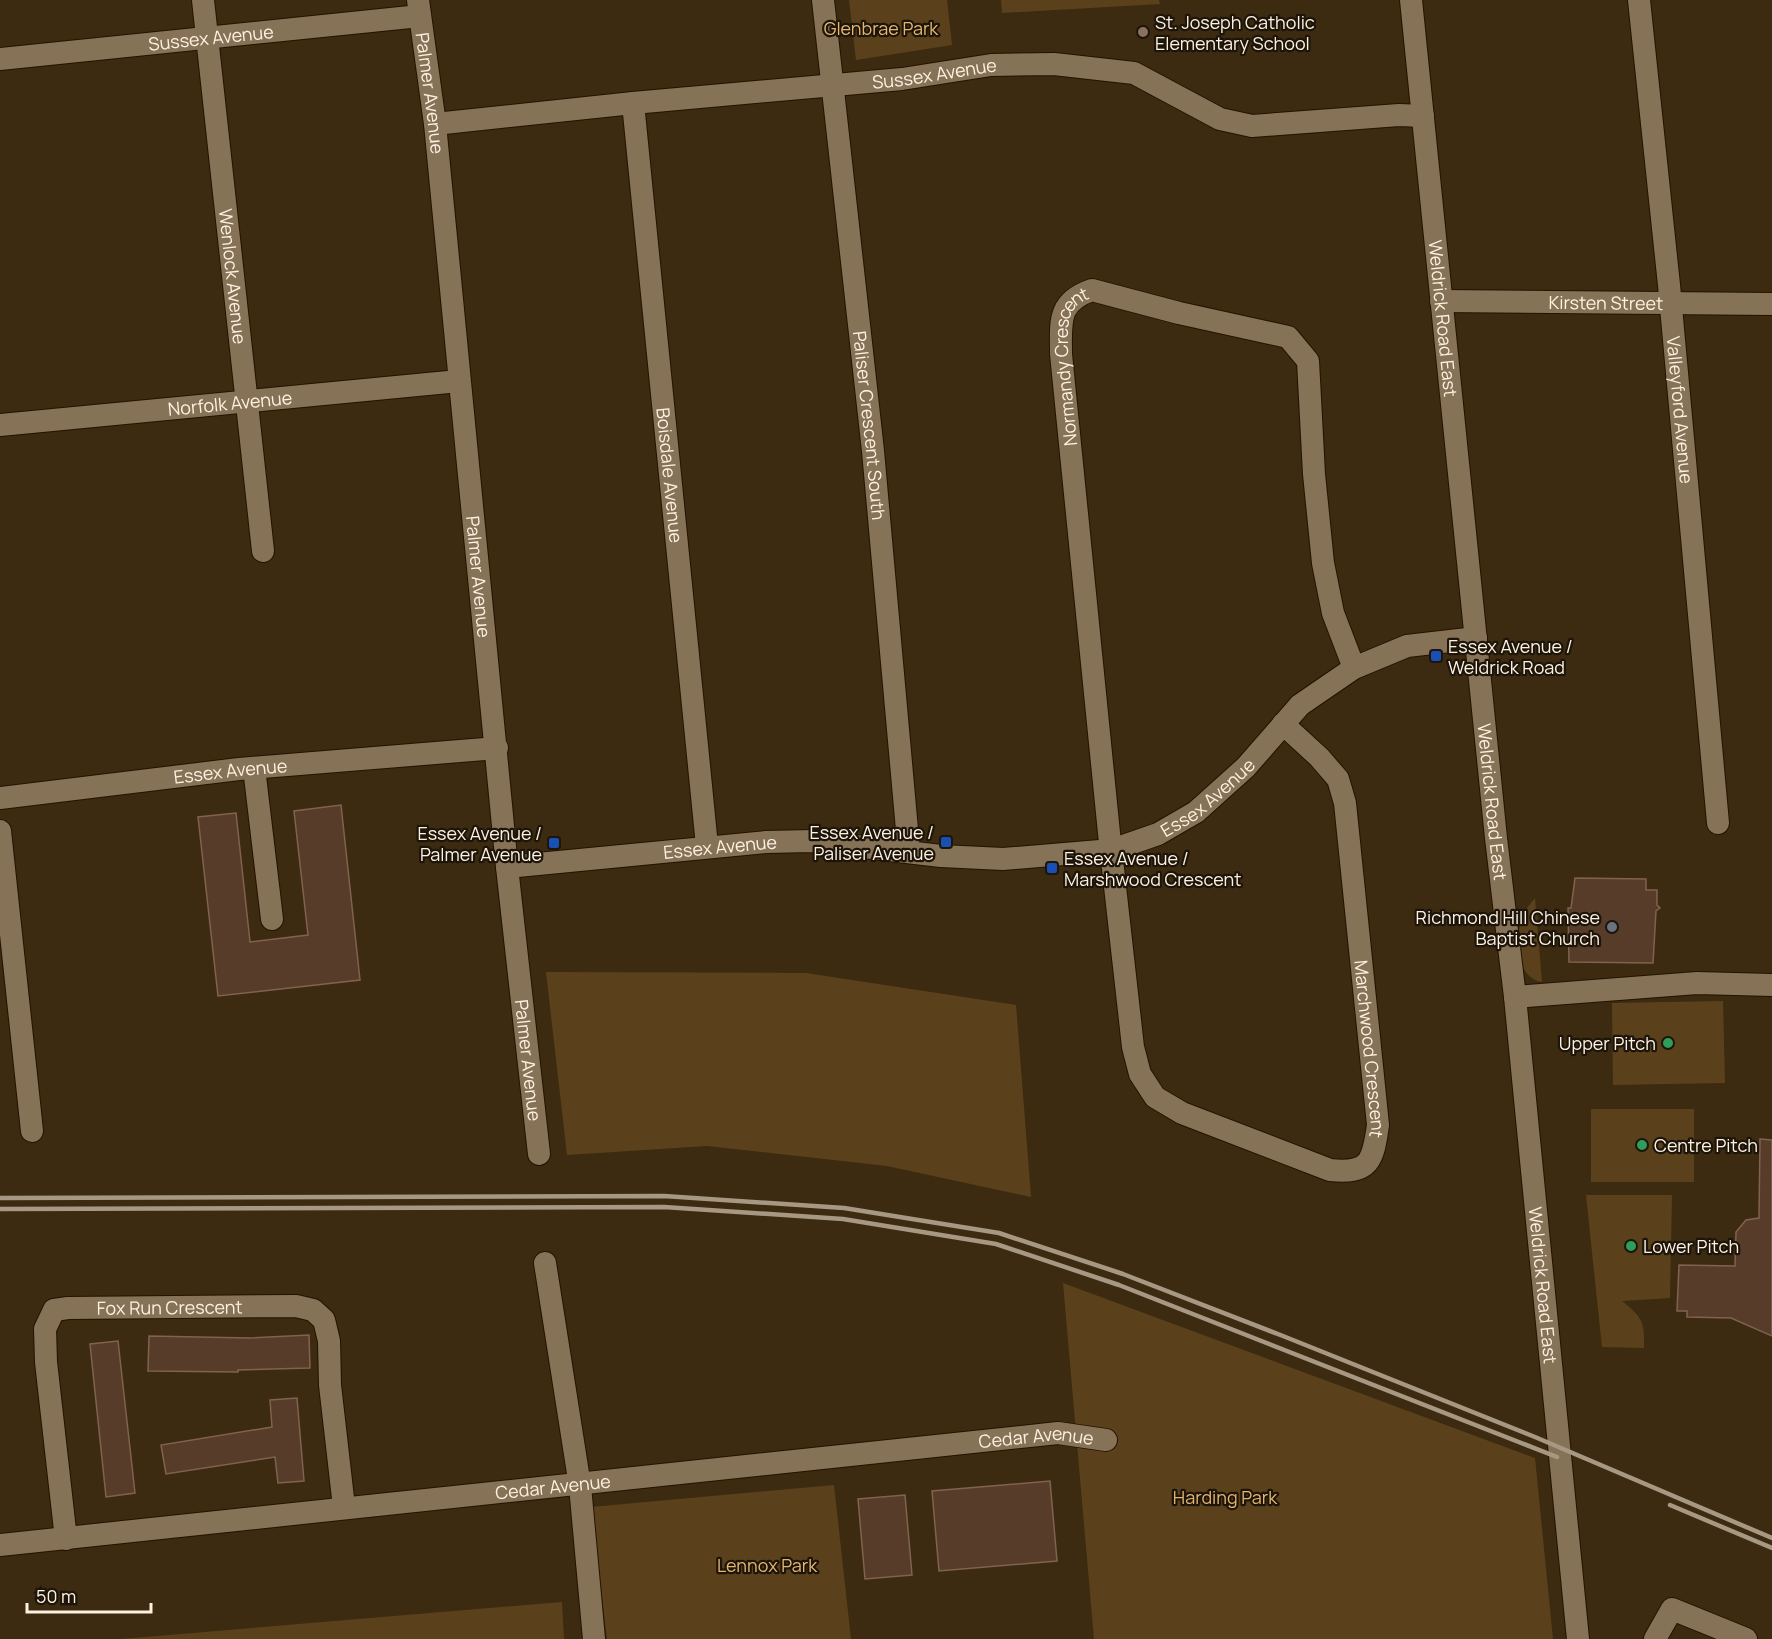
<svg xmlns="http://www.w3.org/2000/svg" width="1772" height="1639" viewBox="0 0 1772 1639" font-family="Manrope,sans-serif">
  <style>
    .green { fill: #5a411c }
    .building { fill: #573c2a; stroke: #806250; stroke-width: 1.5 }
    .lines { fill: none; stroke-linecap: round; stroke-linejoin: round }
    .minor-casing { stroke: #231300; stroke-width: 24 }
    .minor { stroke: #867256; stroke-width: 22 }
    .rail { stroke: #a69883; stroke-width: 4.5 }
    .education-dot { fill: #8d6e63; stroke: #1d150a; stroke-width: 2 }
    .transit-dot { fill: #1a4fb4; stroke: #1d150a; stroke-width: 2 }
    .worship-dot { fill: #6b7280; stroke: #1d150a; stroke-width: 2 }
    .leisure-dot { fill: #2e9e5b; stroke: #1d150a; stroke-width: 2 }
    .labels { text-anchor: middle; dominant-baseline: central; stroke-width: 4.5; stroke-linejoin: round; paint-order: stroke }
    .poi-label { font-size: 18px; fill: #fdf1e2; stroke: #1d150a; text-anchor: start }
    .park-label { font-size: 18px; fill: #e6b670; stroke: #1d150a }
    .street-label { font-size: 18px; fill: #fdf1e2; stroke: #1d150a }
  </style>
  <rect width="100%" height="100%" fill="#3c2b10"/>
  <!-- green -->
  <path class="green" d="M849,0H947L952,45L856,60Z
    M1001,0H1159L1160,4L1002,13Z
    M1535,898L1542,982C1516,979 1515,937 1522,918C1525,910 1530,904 1535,898Z
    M546,972L806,973L1016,1005L1031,1197L887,1166L707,1146L567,1155Z
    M1723,1001L1725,1083L1613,1085L1612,1003Z
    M1591,1109H1694V1182H1591Z
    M1586,1195H1672L1670,1298L1622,1301C1642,1317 1645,1322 1644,1348L1602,1347Z
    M1063,1283L1535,1458L1553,1639H1094Z
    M834,1485L851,1639H607L591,1507Z
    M562,1602L564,1639H121Z"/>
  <!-- building -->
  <path class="building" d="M341,805L360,980L218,996L198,817L236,813L250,942L308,935L294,811Z
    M1575,878L1646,879V890H1657V905L1660,908L1656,911L1653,963L1569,962L1568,908H1571Z
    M1760,1139L1772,1140V1336L1731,1318L1687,1317V1311H1677L1679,1265L1735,1266L1736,1232L1746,1220L1759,1218Z
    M309,1335L310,1368L238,1370V1372L148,1371L149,1336L250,1338Z
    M118,1341L135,1493L106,1497L90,1344Z
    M297,1398L304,1481L278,1483L275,1457L166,1474L161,1445L272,1427L270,1400Z
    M1050,1481L1057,1561L939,1571L932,1491Z
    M905,1495L912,1575L865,1579L858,1499Z"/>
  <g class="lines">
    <!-- minor casing -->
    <g class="minor-casing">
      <g id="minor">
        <path id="s1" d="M203,0L263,551"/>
        <path id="s2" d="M418,0L435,124L507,867L539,1154"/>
        <path id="s3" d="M823,0L873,451L909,852"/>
        <path id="s4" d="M1411,0L1496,838L1515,997L1578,1639"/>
        <path id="s5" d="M1639,0L1669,285L1718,823"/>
        <path id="s6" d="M0,59L420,16"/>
        <path id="s7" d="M633,103L707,846"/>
        <path id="s8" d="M435,124L633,103L902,79L991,65L1054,64L1134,73L1220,119L1252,126L1399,115L1423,116"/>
        <path id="s9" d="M1441,301L1772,304"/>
        <path id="s10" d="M0,425L459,381"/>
        <path id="s11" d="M1283,724L1319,757L1338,779L1345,803L1378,1125C1373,1161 1370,1174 1330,1170L1182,1113L1155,1097L1140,1074L1133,1047L1109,833L1061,354C1061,322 1057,302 1092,290L1179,313L1288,337L1308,361L1314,474L1323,563L1333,613L1354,668"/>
        <path d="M254,768L272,919"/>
        <path id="s12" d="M0,798L239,769L497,748"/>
        <path d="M0,831L32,1131"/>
        <path id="s13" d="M507,867L766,842L812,841L941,856L1003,859L1112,850L1158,834L1196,812L1246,767L1300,705L1354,668L1407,646L1476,638"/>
        <path d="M1515,997L1697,983L1772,985"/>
        <path d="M545,1263L580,1486L594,1639"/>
        <path id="s14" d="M66,1539L46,1362L45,1329L54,1310L68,1308L296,1306L313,1310L324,1320L329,1341L330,1385L344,1507"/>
        <path id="s15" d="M0,1545L1058,1433L1106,1440"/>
        <path d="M1655,1639L1672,1609L1746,1639"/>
      </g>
    </g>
    <!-- minor -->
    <use href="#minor" class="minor"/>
    <!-- rail -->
    <path class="rail" d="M0,1198L664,1196L844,1208L999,1233L1123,1274L1283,1336L1535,1437L1772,1538
      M0,1209L664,1207L843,1219L996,1244L1119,1285L1557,1457
      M1670,1505L1772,1548"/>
  </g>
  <!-- markers -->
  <circle class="education-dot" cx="1143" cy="32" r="6"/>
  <g class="transit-dot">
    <rect x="1430" y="650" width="12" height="12" rx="3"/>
    <rect x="940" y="836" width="12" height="12" rx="3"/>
    <rect x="548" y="837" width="12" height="12" rx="3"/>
    <rect x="1046" y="862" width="12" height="12" rx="3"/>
  </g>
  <circle class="worship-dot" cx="1612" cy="927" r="6"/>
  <g class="leisure-dot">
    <circle cx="1668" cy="1043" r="6"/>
    <circle cx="1642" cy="1145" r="6"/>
    <circle cx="1631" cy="1246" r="6"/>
  </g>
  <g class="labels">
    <!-- poi labels -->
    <g class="poi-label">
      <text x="1155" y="22">St. Joseph Catholic<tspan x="1155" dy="21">Elementary School</tspan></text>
      <text x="1448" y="646">Essex Avenue /<tspan x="1448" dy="21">Weldrick Road</tspan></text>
      <text x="934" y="832" text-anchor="end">Essex Avenue /<tspan x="934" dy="21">Paliser Avenue</tspan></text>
      <text x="542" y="833" text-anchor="end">Essex Avenue /<tspan x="542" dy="21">Palmer Avenue</tspan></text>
      <text x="1064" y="858">Essex Avenue /<tspan x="1064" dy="21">Marshwood Crescent</tspan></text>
      <text x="1600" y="917" text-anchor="end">Richmond Hill Chinese<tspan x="1600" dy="21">Baptist Church</tspan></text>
      <text x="1656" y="1043" text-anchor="end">Upper Pitch</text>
      <text x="1654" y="1145">Centre Pitch</text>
      <text x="1643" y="1246">Lower Pitch</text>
    </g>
    <!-- park labels -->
    <g class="park-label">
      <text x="881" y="28">Glenbrae Park</text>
      <text x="1225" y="1497">Harding Park</text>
      <text x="767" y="1565">Lennox Park</text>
    </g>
    <!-- street labels -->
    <g class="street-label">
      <text stroke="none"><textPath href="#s6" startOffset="212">Sussex Avenue</textPath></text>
      <text stroke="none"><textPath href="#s8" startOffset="502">Sussex Avenue</textPath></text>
      <text stroke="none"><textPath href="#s2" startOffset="94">Palmer Avenue</textPath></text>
      <text stroke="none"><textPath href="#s1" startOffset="278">Wenlock Avenue</textPath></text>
      <text stroke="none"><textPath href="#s9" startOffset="165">Kirsten Street</textPath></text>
      <text stroke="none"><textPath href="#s4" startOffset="320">Weldrick Road East</textPath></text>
      <text stroke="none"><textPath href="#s11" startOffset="1438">Normandy Crescent</textPath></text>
      <text stroke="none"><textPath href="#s10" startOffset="231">Norfolk Avenue</textPath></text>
      <text stroke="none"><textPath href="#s5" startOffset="412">Valleyford Avenue</textPath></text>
      <text stroke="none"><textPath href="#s3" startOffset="428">Paliser Crescent South</textPath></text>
      <text stroke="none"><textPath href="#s7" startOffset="374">Boisdale Avenue</textPath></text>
      <text stroke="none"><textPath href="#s2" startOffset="580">Palmer Avenue</textPath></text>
      <text stroke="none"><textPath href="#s12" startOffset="232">Essex Avenue</textPath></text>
      <text stroke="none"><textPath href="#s13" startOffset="718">Essex Avenue</textPath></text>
      <text stroke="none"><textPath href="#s4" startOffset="806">Weldrick Road East</textPath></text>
      <text stroke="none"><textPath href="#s13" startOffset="214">Essex Avenue</textPath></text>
      <text stroke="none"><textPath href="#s11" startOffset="350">Marchwood Crescent</textPath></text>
      <text stroke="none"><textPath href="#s2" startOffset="1066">Palmer Avenue</textPath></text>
      <text stroke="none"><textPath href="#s4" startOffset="1292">Weldrick Road East</textPath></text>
      <text stroke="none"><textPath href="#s14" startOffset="348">Fox Run Crescent</textPath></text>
      <text stroke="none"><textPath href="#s15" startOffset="1042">Cedar Avenue</textPath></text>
      <text stroke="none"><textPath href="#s15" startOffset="556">Cedar Avenue</textPath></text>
    </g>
  </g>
  <!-- scale -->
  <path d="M27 1603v9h124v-9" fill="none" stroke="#fdf1e2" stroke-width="3"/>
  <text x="36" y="1603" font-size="18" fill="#fdf1e2" stroke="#1d150a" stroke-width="4.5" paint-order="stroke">50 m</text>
</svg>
